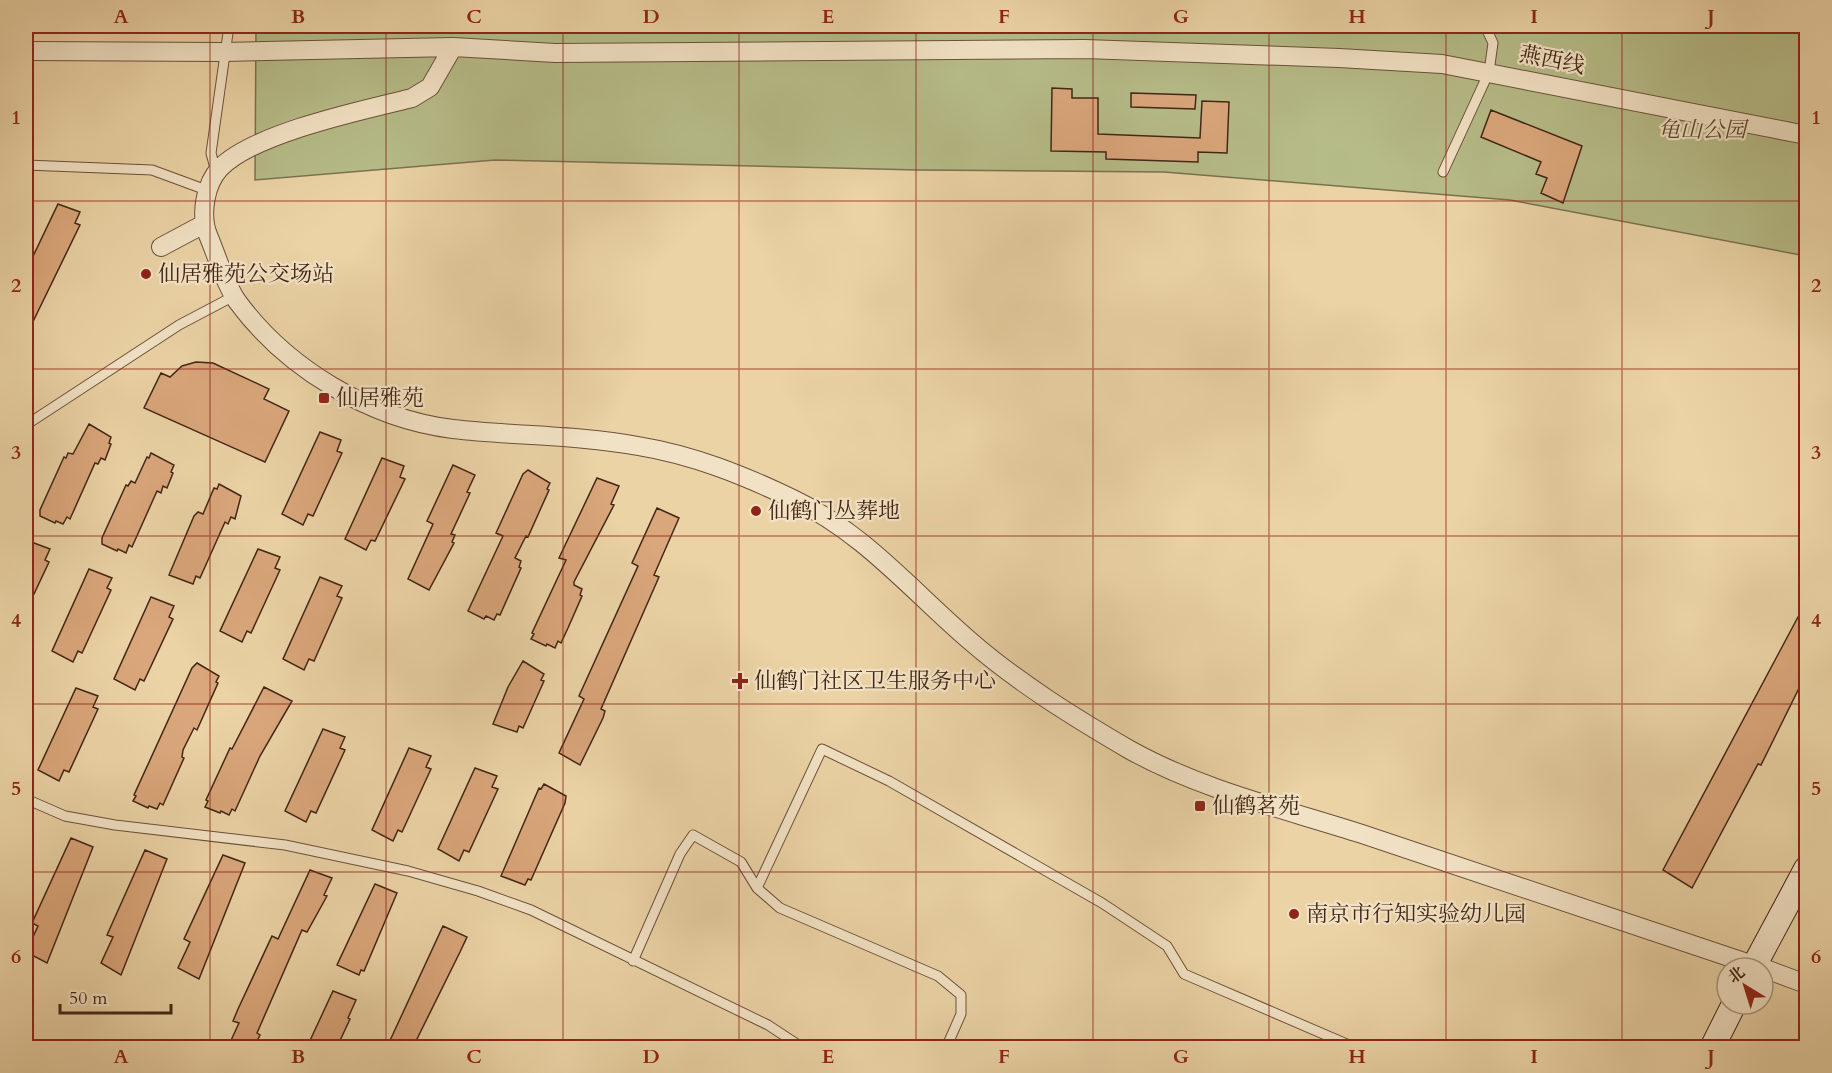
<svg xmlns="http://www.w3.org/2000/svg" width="1832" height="1073" viewBox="0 0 1832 1073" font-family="Cardo,'Noto Serif SC',serif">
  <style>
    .green { fill: #b6bc88; stroke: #7c714e; stroke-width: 1.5 }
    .building { fill: #daa67b; stroke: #422615; stroke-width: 1.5 }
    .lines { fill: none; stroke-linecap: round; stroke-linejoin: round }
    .lane-casing { stroke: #6c5139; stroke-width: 11 }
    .street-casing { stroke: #6c5139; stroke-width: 20 }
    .secondary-casing { stroke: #422615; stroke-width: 26 }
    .lane { stroke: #f2e2c5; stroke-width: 9 }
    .street { stroke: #f2e2c5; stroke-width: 18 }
    .secondary { stroke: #f2e2c5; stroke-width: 24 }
    .rail-casing { stroke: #422615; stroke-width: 7 }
    .rail { stroke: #f2e2c5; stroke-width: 4.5; stroke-dasharray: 14; stroke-linecap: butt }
    .grid { fill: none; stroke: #8f2418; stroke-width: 1.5; stroke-opacity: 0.55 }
    .poi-dot { fill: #8f2418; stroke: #f2e2c5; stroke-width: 2 }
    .labels { text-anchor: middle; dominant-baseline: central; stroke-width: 4.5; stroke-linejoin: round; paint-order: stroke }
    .street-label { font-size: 22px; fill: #422615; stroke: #f2e2c5 }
    .park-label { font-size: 22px; font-style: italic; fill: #59442c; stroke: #f2e2c5 }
    .poi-label { font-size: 22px; fill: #422615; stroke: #f2e2c5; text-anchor: start }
    .neatline { fill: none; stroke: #8f2418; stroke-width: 2 }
    .grid-label { font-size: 20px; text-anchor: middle; font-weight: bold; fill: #8f2418 }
  </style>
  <rect width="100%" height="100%" fill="#ebd3a6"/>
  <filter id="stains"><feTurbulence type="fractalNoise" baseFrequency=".00333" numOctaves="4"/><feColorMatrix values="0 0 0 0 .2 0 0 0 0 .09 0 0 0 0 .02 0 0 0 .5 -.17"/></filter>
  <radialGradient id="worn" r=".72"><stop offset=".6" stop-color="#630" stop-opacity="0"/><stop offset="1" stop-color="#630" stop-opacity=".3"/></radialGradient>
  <!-- green -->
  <path class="green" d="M256,26H1806V256L1510,200L1164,172L919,170L495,160L255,180Z"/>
  <!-- building -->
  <path class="building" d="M1052,88L1072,89V98H1098V134L1200,138L1202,101L1229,102L1227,153L1198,152V162L1106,159V152L1051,151Z
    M1131,93L1196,95L1195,109L1131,107Z
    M1491,110L1582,146L1563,203L1541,193L1547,178L1536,174L1541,162L1481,137Z
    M58,204L80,212L75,223L80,225L26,336V271Z
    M196,362L213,363L269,389L264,399L289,411L265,462L144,408L161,373L170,377L182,366Z
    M89,424L111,437L109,443L111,444L105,460L101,458L98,464L95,463L70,519L67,517L63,524L56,521L55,523L40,516V510L64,457L66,458L68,453L73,454Z
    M320,432L341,440L337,451L342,453L313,516L308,514L303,525L282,514Z
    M151,453L174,465L171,472L173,473L167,488L163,486L161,493L157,491L132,547L129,545L126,553L118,549L117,551L102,544V538L126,485L128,486L131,481L135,483L147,457L149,458Z
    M382,458L404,466L400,477L405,479L375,541L371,540L366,550L345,539Z
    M453,465L475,475L467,492L470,493L451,534L455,535L452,542L454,543L429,590L408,579L433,524L427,521Z
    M528,470L550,483L547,489L549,490L528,537L526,536L515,558L521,561L519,567L521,568L500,615L497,614L494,620L486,616L484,619L468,611L503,536L496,533L523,474Z
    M597,478L619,486L611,504L614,505L574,582V585L582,589L580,595L582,596L568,628L561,643L558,641L555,648L547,644L546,646L531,639L534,634L532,633L566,560L559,558Z
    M219,484L241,496L235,519L231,517L228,524L225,522L200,578L196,576L193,584L169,575L194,516L198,512L203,514L214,488L217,489Z
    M657,508L679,518L654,575L659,577L601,709L605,711L603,718L580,765L559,753L584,699L579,696L638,566L632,563Z
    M26,540L50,549L45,560L49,562L26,611Z
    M258,549L280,557L275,568L280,570L251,633L247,631L242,642L220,631Z
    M89,569L112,578L107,588L111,590L82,653L78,651L73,662L52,651Z
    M320,577L342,586L337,596L342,598L314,661L309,659L304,670L283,659Z
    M151,597L174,606L169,617L173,619L144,681L140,679L135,690L114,679Z
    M1806,602V674L1761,765L1758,764L1692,888L1663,870Z
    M523,661L544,674L541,680L544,681L523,728L519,726L517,732L493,724L508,687Z
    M197,663L219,676L216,682L218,683L197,730L194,728L183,750L182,757L184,758L163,805L160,803L157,809L149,806L148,808L133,801L136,796L134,795L192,668Z
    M264,687L292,701L260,756L235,811L232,809L229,815L221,811L220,813L205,807L208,801L206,800L230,748L232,749Z
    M76,688L98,696L93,707L98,709L69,772L64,770L59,781L38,770Z
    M323,729L345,737L340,748L345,750L316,813L311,811L306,822L285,811Z
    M409,748L431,756L426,767L431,769L402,832L398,830L393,841L372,830Z
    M475,768L497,776L492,787L498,789L469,852L464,850L459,861L438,849Z
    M544,784L566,796L565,803L531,880L528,879L525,885L501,876L539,788L541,789Z
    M71,838L93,847L47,963L26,952L38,926L32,923Z
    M145,850L167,859L121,975L101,963L113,937L107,935Z
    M223,855L245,863L199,979L178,968L190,942L184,939Z
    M310,870L332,878L324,895L327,896L307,932L302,930L257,1033L260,1035L254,1047H228L239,1023L233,1021L238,1009L272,936L278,939Z
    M375,884L397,893L364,971L361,970L359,975L337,965Z
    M443,926L467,937L460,952L413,1047H387Z
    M333,991L356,1000L348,1018L350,1019L337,1047H307Z"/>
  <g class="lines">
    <!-- lane casing -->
    <g class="lane-casing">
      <path id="lane" d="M26,165L152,170L209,191
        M216,172L211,153L229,26
        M1443,172L1489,72L1493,43L1485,26
        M26,425L179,325L234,296
        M26,799L65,816L115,825L285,845L408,871L478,891L531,910L768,1025L803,1048
        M757,888L822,749L889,781L1102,903L1167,946L1184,974L1356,1048
        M633,961L680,854L693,835L741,862L757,888L780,908L938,976L961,995V1014L946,1048"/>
    </g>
    <!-- street casing -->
    <g class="street-casing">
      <path id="street" d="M453,47L430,87L412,98C363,110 254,133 220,168C205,184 200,215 208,235C217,256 224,282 237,301C286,368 370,419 453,429C514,436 577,435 638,446C693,455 743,475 793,499C863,532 911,590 969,640C1017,682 1075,718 1130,750C1202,790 1284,809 1362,834C1495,879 1628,924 1762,968
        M26,51L224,52L453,47L555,53L1085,49L1339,58L1442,64L1806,135
        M161,247L204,224
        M1763,968L1806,984"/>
    </g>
    <!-- secondary casing -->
    <g class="secondary-casing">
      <path id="secondary" d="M1753,968L1806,869
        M1712,1048L1734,1004"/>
    </g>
    <!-- lane -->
    <use href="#lane" class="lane"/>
    <!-- street -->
    <use href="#street" class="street"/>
    <!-- secondary -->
    <use href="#secondary" class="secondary"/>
    <!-- rail casing -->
    <g class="rail-casing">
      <path id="rail" d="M26,1042L37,1048"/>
    </g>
    <!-- rail -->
    <use href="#rail" class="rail"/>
  </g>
  <!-- grid -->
  <path class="grid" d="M210,26V1048M386,26V1048M563,26V1048M739,26V1048M916,26V1048M1093,26V1048M1269,26V1048M1446,26V1048M1622,26V1048M26,201H1806M26,369H1806M26,536H1806M26,704H1806M26,872H1806"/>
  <!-- markers -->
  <g class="poi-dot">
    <circle cx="146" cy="274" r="6"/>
    <rect x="318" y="392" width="12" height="12" rx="3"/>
    <circle cx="756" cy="511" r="6"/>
    <path d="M737 672h6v6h6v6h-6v6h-6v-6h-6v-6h6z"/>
    <rect x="1194" y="800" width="12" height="12" rx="3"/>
    <circle cx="1294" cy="914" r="6"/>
  </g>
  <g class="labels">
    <!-- street labels -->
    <g class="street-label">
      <text transform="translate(1552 60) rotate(11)">燕西线</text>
    </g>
    <!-- park labels -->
    <g class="park-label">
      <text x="1702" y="130">龟山公园</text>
    </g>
    <!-- poi labels -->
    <g class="poi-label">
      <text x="158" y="274">仙居雅苑公交场站</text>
      <text x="336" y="398">仙居雅苑</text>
      <text x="768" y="511">仙鹤门丛葬地</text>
      <text x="754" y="681">仙鹤门社区卫生服务中心</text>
      <text x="1212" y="806">仙鹤茗苑</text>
      <text x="1306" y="914">南京市行知实验幼儿园</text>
    </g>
  </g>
  <!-- margin -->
  <rect width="1832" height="1073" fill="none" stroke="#ebd3a6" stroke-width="66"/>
  <!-- north arrow -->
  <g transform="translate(1745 986) rotate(322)"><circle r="28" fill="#f2e2c5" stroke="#ac977f" stroke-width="1.5"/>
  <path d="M0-4.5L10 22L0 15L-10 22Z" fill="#8f2418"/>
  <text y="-9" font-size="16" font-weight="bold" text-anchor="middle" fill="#422615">北</text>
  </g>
  <!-- scale -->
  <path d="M60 1004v9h111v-9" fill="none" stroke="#422615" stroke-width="3"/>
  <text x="69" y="1004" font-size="18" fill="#422615" stroke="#f2e2c5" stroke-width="4.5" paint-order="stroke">50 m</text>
  <rect x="33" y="33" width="1766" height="1007" class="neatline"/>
  <g class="grid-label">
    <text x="121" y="23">A</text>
    <text x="298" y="23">B</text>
    <text x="474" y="23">C</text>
    <text x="651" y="23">D</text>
    <text x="828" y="23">E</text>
    <text x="1004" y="23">F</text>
    <text x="1181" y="23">G</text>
    <text x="1357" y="23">H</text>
    <text x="1534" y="23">I</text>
    <text x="1711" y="23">J</text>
    <text x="16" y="124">1</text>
    <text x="1816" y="124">1</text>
    <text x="16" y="292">2</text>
    <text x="1816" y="292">2</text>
    <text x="16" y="459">3</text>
    <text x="1816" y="459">3</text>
    <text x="16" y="627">4</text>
    <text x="1816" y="627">4</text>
    <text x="16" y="795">5</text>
    <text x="1816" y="795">5</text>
    <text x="16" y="963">6</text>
    <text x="1816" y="963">6</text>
    <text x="121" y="1063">A</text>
    <text x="298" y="1063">B</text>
    <text x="474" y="1063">C</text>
    <text x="651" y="1063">D</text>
    <text x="828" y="1063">E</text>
    <text x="1004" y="1063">F</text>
    <text x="1181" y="1063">G</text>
    <text x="1357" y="1063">H</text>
    <text x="1534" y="1063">I</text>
    <text x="1711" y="1063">J</text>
  </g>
  <rect width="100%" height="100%" filter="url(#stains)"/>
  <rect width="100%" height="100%" fill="url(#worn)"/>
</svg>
